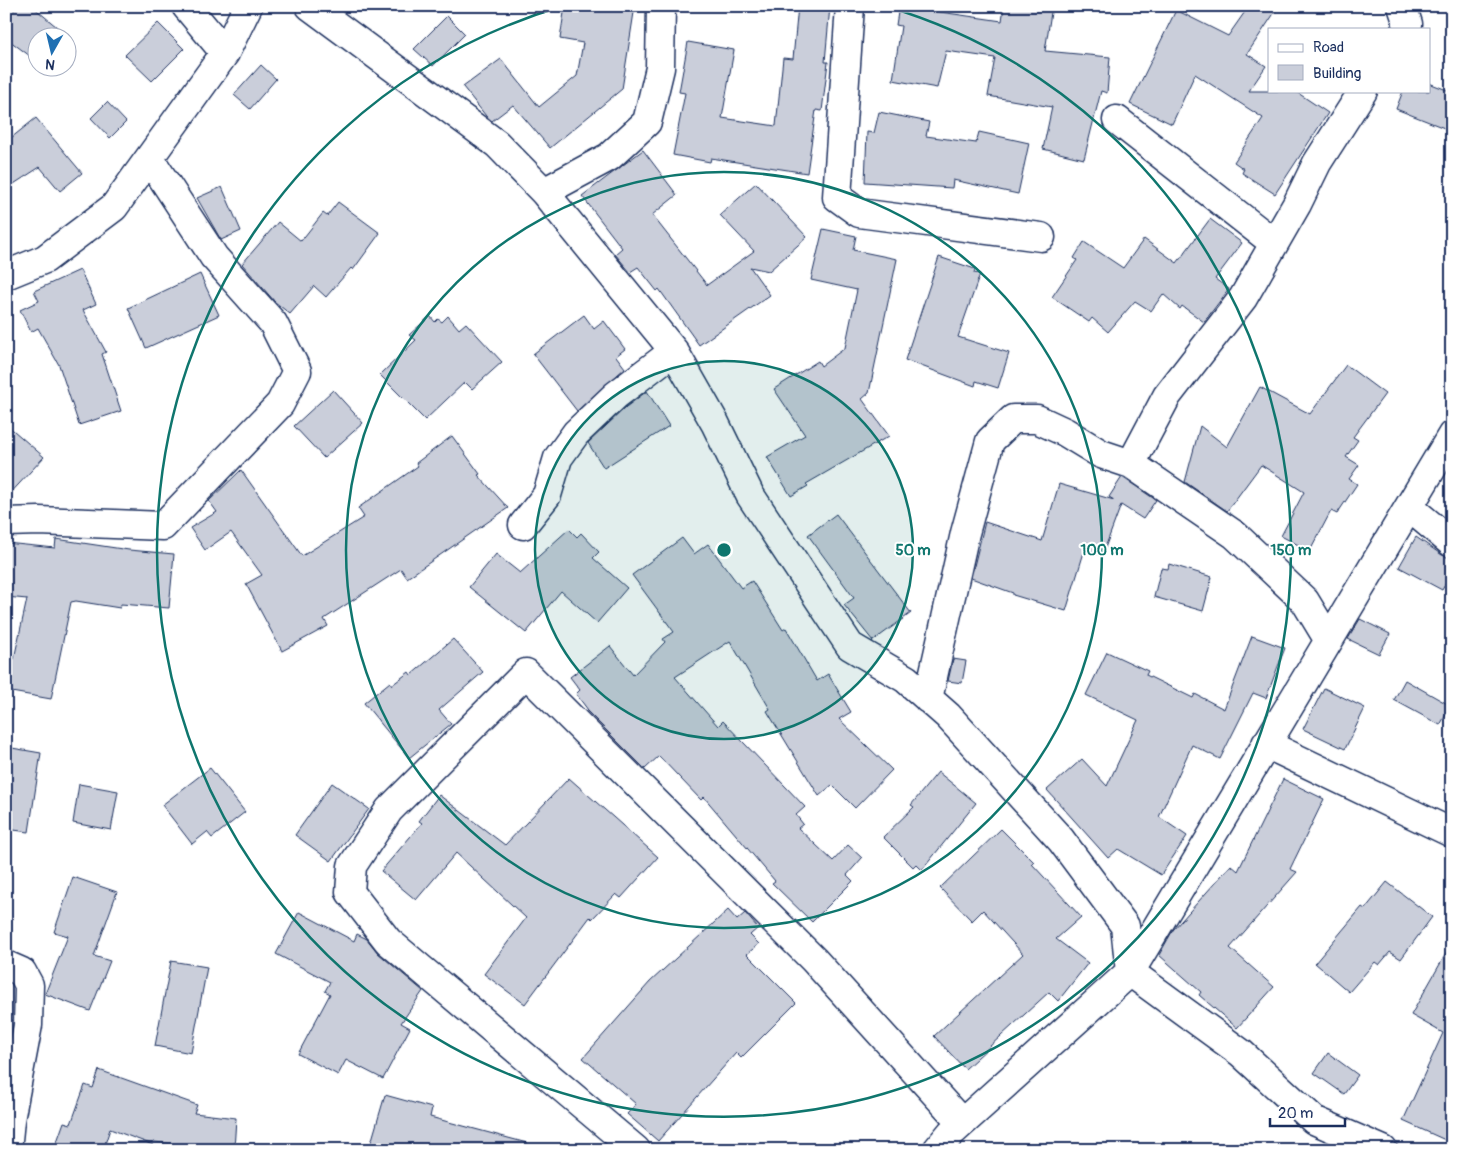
<svg xmlns="http://www.w3.org/2000/svg" width="1458" height="1156" viewBox="0 0 1458 1156" font-family="Pangolin,sans-serif">
  <style>
    .building { fill: #caceda; stroke: #1b2f5e }
    .lines { fill: none; stroke-linecap: round; stroke-linejoin: round }
    .street-casing { stroke: #1b2f5e; stroke-width: 31 }
    .street { stroke: #fff; stroke-width: 28 }
    .ring { fill: none; stroke: #0f766e; stroke-width: 2.5 }
    .centre { fill: #0f766e; stroke: #fff; stroke-width: 2.5 }
    .ring-label { font-size: 15px; text-anchor: middle; font-weight: bold; fill: #0f766e; stroke: #fff; stroke-width: 4; stroke-linejoin: round; paint-order: stroke }
  </style>
  <rect width="100%" height="100%" fill="#fff"/>
  <filter id="ink" filterUnits="userSpaceOnUse"><feTurbulence type="fractalNoise" baseFrequency=".02" numOctaves="2"/><feDisplacementMap in="SourceGraphic" scale="10" xChannelSelector="R" yChannelSelector="G"/><feConvolveMatrix kernelMatrix="1 2 1 2 8 2 1 2 1" color-interpolation-filters="sRGB"/></filter>
  <g filter="url(#ink)">
    <!-- building -->
    <path class="building" d="M17,6H32L70,38H38V62L6,38V20Z
      M565,6H635L622,89L550,148L513,105L492,121L486,116L463,87L501,59L539,107L577,76L583,43L560,39Z
      M798,6H830L825,62H828L822,111L816,110L807,173L711,158L710,162L673,155L685,93L679,92L688,42L734,50L722,118L776,126L783,58L793,59Z
      M899,6L1002,21L1004,6H1052L1045,51L1110,57L1107,93L1101,91L1084,159L1043,149L1052,107L988,96L995,58L946,51L937,88L893,80L901,26L896,25Z
      M1249,6H1279L1247,54L1266,66L1249,91H1295L1328,113L1275,194L1242,173L1244,169L1234,162L1263,118L1195,74L1172,124L1130,104L1176,10L1228,36Z
      M447,16L465,34L433,66L414,49Z
      M158,23L184,49L152,81L125,55Z
      M261,65L276,79L250,109L234,95Z
      M1429,83L1452,92V131L1396,109L1403,91H1429Z
      M107,102L126,122L110,138L91,118Z
      M879,112L929,122L926,136L976,143L979,132L1029,143L1018,194L953,180L952,188L865,182L867,132L874,133Z
      M36,118L82,173L60,191L40,167L6,189V142Z
      M643,150L677,195L652,215L707,285L754,251L720,215L756,183L807,237L769,271L750,267L770,295L699,345L659,289L657,291L638,267L630,272L615,254L622,248L582,196Z
      M222,187L241,231L221,240L197,198Z
      M338,202L380,233L353,270L351,268L326,297L314,286L290,314L275,302L242,264L278,222L301,241L323,213L327,216Z
      M1210,219L1242,243L1215,279L1229,289L1204,322L1182,306L1180,309L1163,294L1151,311L1135,301L1108,332L1092,318L1089,322L1052,297L1077,260L1074,258L1084,242L1123,268L1144,239L1177,263Z
      M823,229L856,236L853,250L897,259L869,393L862,399L889,436L806,484L808,486L791,496L767,457L805,435L774,389L818,361L821,366L845,348L857,290L811,280Z
      M939,257L975,269L974,273L980,274L958,337L1009,353L998,388L976,381L975,386L905,360Z
      M80,270L96,304L83,310L106,352L102,354L121,411L79,425L59,365L38,328L31,332L20,310L39,301L34,291Z
      M200,274L219,315L146,348L128,308Z
      M584,315L594,329L604,321L625,349L616,356L625,368L577,411L533,354Z
      M430,316L435,322L438,319L442,322L448,316L459,329L466,323L502,362L472,389L465,382L425,420L380,375L416,340L409,335Z
      M1346,365L1385,394L1353,437L1358,440L1346,457L1359,465L1349,479L1357,484L1337,514L1331,511L1310,551L1281,536L1304,492L1261,465L1227,511L1185,482L1200,426L1227,447L1260,387L1310,414Z
      M333,390L363,423L324,458L294,426Z
      M647,391L669,426L604,468L588,443L626,407Z
      M6,424L44,457L6,498Z
      M452,436L480,474L478,475L508,508L407,578L401,569L324,619L328,626L282,651L246,584L262,575L231,532L205,550L190,528L217,512L209,501L241,470L302,556L364,517L358,508L418,466L416,463Z
      M1122,477L1156,500L1143,519L1121,505L1102,556L1085,549L1066,611L1013,595V593L971,578L985,522L1042,541L1059,484L1114,500L1109,497Z
      M836,514L911,613L873,641L844,605L854,598L808,535Z
      M569,529L577,537L581,533L599,552L593,558L627,588L597,623L561,591L526,633L469,587L496,554L520,573Z
      M1416,537L1442,555L1452,558V572L1442,590L1399,567Z
      M682,538L694,554L708,544L741,588L752,581L783,630L786,628L817,681L828,674L851,712L839,719L892,770L855,808L832,785L819,796L767,711L770,709L730,641L675,677L718,726L723,721L805,807L796,815L803,824L798,828L833,861L848,845L862,858L847,875L853,881L812,922L772,883L775,881L704,797L701,800L659,756L645,769L587,711L588,710L576,694L580,690L570,677L610,646L633,675L665,642L663,639L674,632L632,575Z
      M56,539L129,550L174,554L169,608L121,604L120,608L76,601L71,602L51,699L6,691V658L14,659L27,599L6,597V543L55,548Z
      M1169,564L1212,577L1203,611L1154,597L1161,568L1168,569Z
      M1360,619L1390,634L1379,654L1348,639Z
      M1252,636L1285,648L1266,698L1253,693L1220,759L1192,745L1159,817L1187,836L1161,875L1118,849L1108,858L1047,790L1082,759L1107,786L1138,720L1086,695L1107,652L1148,671L1146,675L1193,698L1195,694L1224,709Z
      M453,639L483,672L439,710L451,724L409,758L364,703L390,682L392,685L409,672L411,675Z
      M953,659L966,661L962,683L948,681Z
      M1405,680L1451,706L1440,725L1394,700Z
      M1324,688L1365,708L1345,749L1303,729Z
      M6,747L41,753L29,832L6,829Z
      M210,768L245,812L212,838L207,832L192,844L162,805Z
      M938,772L976,803L922,870L916,864L913,867L883,837L914,807L911,805Z
      M569,778L658,857L621,898L616,894L592,919L590,917L525,1004L484,974L526,918L456,853L416,900L381,871L422,823L419,821L439,795L505,845Z
      M1283,779L1324,799L1290,869L1297,872L1230,948L1274,987L1237,1028L1199,995L1201,992L1159,955L1173,930L1231,865L1238,871Z
      M332,783L369,809L331,861L295,835Z
      M79,784L118,791L111,830L73,823Z
      M1001,829L1034,862L1032,864L1081,917L1056,939L1088,963L1058,1001L1049,992L965,1069L934,1036L1023,954L983,910L972,921L940,888Z
      M73,877L117,892L94,956L110,961L90,1011L45,994L68,936L54,932Z
      M1387,882L1432,917L1401,959L1390,952L1379,965L1375,962L1349,992L1315,963L1362,907L1365,909Z
      M728,910L737,920L745,913L758,928L750,935L759,944L747,954L796,1003L741,1058L736,1053L658,1141L627,1114L636,1104L583,1058L650,982Z
      M299,912L354,941L357,934L367,939L378,953L423,991L401,1023L410,1028L383,1079L346,1060L338,1075L298,1054L330,994L325,991L330,982L276,954Z
      M1452,943V1143L1403,1121L1443,1033L1411,1015Z
      M171,961L207,967L191,1053L155,1046Z
      M1328,1053L1358,1075L1344,1094L1314,1073Z
      M99,1070L197,1105L194,1113L236,1118L234,1150L154,1142L153,1145L110,1129L103,1150H54L64,1122L71,1124L85,1085L93,1088Z
      M385,1095L432,1108L430,1117L527,1143L526,1150H394L371,1143Z"/>
    <g class="lines">
      <!-- street casing -->
      <g class="street-casing">
        <path id="street" d="M186,6L225,53
          M310,6L497,144L544,192L674,351L715,423L750,495L850,646L906,679L948,716L1061,840L1125,926L1130,972L1241,1053L1314,1120L1383,1150
          M850,6L837,197L859,213L1041,237
          M1402,6L1408,24L1406,29
          M1117,120L1274,243
          M544,192L609,157L647,122L660,68L661,6
          M6,275L45,259L114,207L225,53L248,6
          M1131,464L1167,396L1243,298L1297,204L1317,163L1363,91
          M1409,507L1452,543
          M6,522L39,521L163,526L280,404L297,371L273,323L214,257L150,159
          M523,525L547,495L558,458L576,433L616,395L674,351
          M928,699L965,533L990,441L1013,419H1037L1065,432L1101,454L1131,464L1235,535L1305,601L1328,639
          M1266,744L1452,833
          M6,965L22,972L29,985L28,1025L10,1120L7,1150
          M636,1150L388,941L350,892L352,866L389,810L526,673L814,960L962,1123
          M937,1150L951,1133L1130,972L1452,435"/>
      </g>
      <!-- street -->
      <use href="#street" class="street"/>
    </g>
  </g>
  <!-- distance rings -->
  <circle cx="724" cy="550" r="189" fill="#0f766e" fill-opacity=".12"/>
  <g class="ring">
    <circle cx="724" cy="550" r="189"/>
    <circle cx="724" cy="550" r="378"/>
    <path d="M885 6A567 567 0 1 1 563 6"/>
  </g>
  <circle cx="724" cy="550" r="8" class="centre"/>
  <g class="ring-label">
    <text x="913" y="555">50 m</text>
    <text x="1102" y="555">100 m</text>
    <text x="1291" y="555">150 m</text>
  </g>
  <!-- margin -->
  <rect width="1458" height="1156" fill="none" stroke="#fff" stroke-width="25"/>
  <rect x="12" y="12" width="1433" height="1131" fill="none" stroke="#1b2f5e" stroke-width="2" filter="url(#ink)"/>
  <!-- legend -->
  <rect x="1268" y="28" width="162" height="65" fill="#ffffff" stroke="#a4acbf"/>
  <rect x="1278" y="44" width="25" height="8" fill="#ffffff" stroke="#a4acbf"/>
  <text x="1313" y="52" font-size="15" fill="#1b2f5e">Road</text>
  <rect x="1278" y="65" width="25" height="15" fill="#caceda" stroke="#a4acbf"/>
  <text x="1313" y="78" font-size="15" fill="#1b2f5e">Building</text>
  <!-- north arrow -->
  <g transform="translate(52 52) rotate(188)"><circle r="24" fill="#ffffff" stroke="#a4acbf"/>
  <path d="M0-4L9 19L0 12L-9 19Z" fill="#1f6fb2"/>
  <text y="-8" font-size="14" font-weight="bold" text-anchor="middle" fill="#1b2f5e">N</text>
  </g>
  <!-- scale -->
  <path d="M1270 1118v8h75v-8" fill="none" stroke="#1b2f5e" stroke-width="2.5"/>
  <text x="1278" y="1118" font-size="15" fill="#1b2f5e" stroke="#ffffff" stroke-width="4" paint-order="stroke">20 m</text>
</svg>
